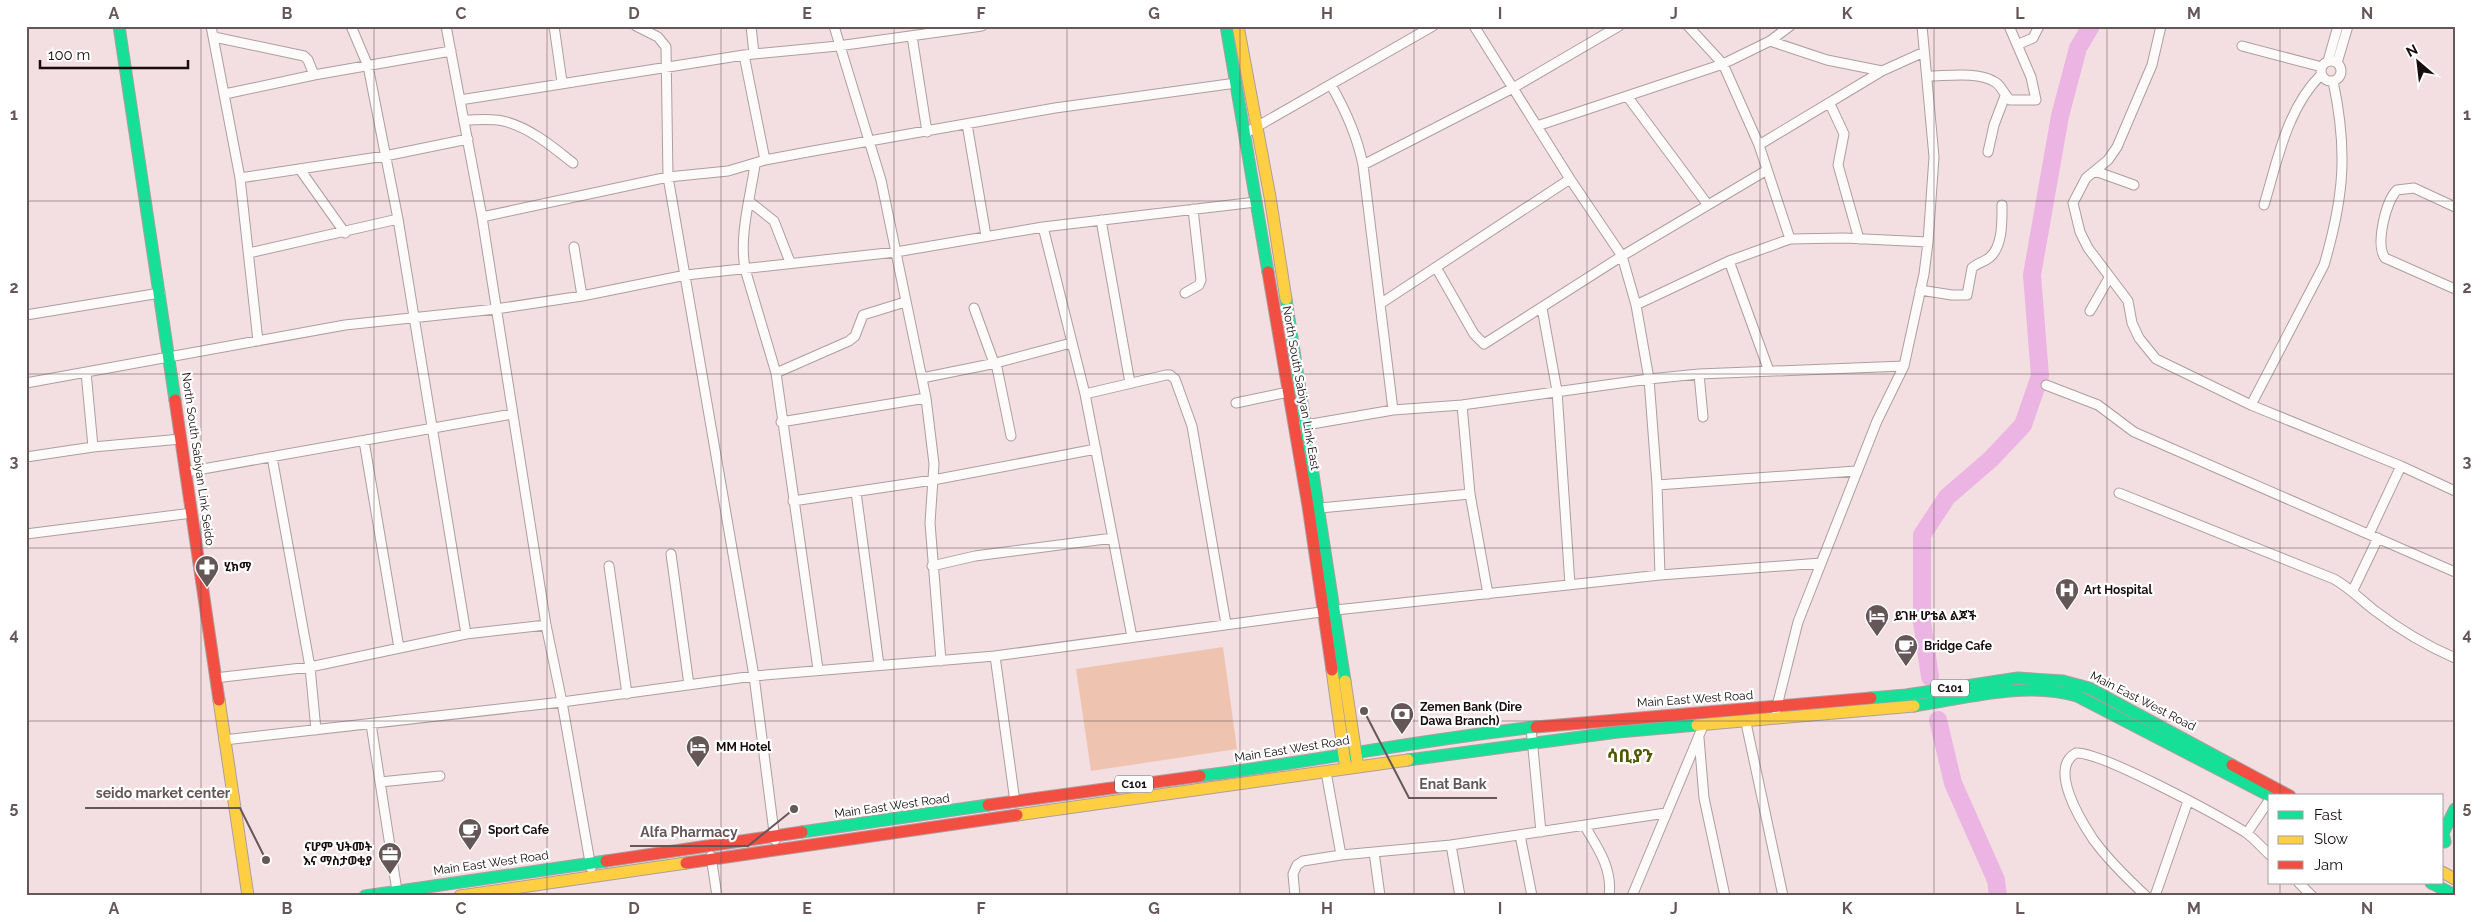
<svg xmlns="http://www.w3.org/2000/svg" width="2481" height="922" viewBox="0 0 2481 922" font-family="Raleway,'Noto Sans Ethiopic',sans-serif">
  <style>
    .green { fill: #eec4b0 }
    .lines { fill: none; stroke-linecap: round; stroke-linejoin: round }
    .river { stroke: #ebb4e2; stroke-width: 18 }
    .street-casing { stroke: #ad9ea0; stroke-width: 11 }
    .fast-casing { stroke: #ad9ea0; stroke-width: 13 }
    .slow-casing { stroke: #ad9ea0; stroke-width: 13 }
    .jam-casing { stroke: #ad9ea0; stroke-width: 13 }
    .street { stroke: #fdfafa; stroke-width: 9 }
    .fast { stroke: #16e098; stroke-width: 11 }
    .slow { stroke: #ffcf43; stroke-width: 11 }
    .jam { stroke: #f24e42; stroke-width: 11 }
    .grid { fill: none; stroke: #655658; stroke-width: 1; stroke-opacity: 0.55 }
    .labels { text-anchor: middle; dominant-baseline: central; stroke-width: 4.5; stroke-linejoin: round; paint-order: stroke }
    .shield { fill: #fff; stroke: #5d5556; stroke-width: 1 }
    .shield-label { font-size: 11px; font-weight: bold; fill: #180c0e }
    .street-label { font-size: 12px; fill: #180c0e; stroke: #fff }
    .poi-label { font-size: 12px; font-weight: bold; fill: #180c0e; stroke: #fff; text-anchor: start }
    .district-label { font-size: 18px; font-weight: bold; fill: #505700; stroke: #fff }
    .leader { fill: none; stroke: #655658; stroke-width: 2 }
    .callout-dot { fill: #655658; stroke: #fff; stroke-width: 2 }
    .callout-label { font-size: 14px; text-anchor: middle; font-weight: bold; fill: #655658; stroke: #fff; stroke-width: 4.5; stroke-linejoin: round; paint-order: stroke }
    .neatline { fill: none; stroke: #655658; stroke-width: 2 }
    .grid-label { font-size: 16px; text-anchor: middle; font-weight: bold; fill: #655658 }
  </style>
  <rect width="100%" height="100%" fill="#f3dfe1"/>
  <!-- green -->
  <path class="green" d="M1223,647L1237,749L1091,771L1076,669Z"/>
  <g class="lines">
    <!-- river -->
    <path class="river" d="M1930,677L1922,622V535L1947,497L1991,459L2023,425L2040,376L2032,275L2060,116L2078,48L2091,26
      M1938,720L1953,783L1996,880L1998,896"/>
    <!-- street casing -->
    <g class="street-casing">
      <path id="street" d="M211,26L240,178L258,341
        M351,26L368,66L398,219L466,634
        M446,26L482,217L546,625L562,702L591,868
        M554,26L562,82
        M636,26L658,37L666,47L668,177L754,676L775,840
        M751,26L754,54
        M834,26L881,180L926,398L934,464L930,523L941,661
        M1474,26L1570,179L1622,256L1636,305L1649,379L1657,485L1660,575
        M1688,26L1723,64L1759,145L1790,239
        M2161,26L2152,65L2117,147L2108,160L2086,178L2073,203L2080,232L2088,248L2128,301L2132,323L2139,338L2156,359L2251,405L2401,466L2455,491
        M912,36L927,132
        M214,37L304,56L308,60L314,75
        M1770,41L1827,60L1882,71
        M2019,44L2033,38L2039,26
        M2242,46L2322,67
        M744,55L765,160
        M2321 71a10 10 0 1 1 20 0a10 10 0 1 1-20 0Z
        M2328,61L2338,26
        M2337,63L2348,26
        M1928,76C1947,76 1978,71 1995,82C2002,86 2004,95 2010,100H2036L2031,77L2009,26
        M1331,85C1346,111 1357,135 1363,165L1393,410
        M225,94L314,75L451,51
        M1627,96L1708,205
        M460,100L744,55L838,46L982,26
        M1830,104L1844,134L1838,165L1859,239
        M464,120C476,120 491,118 503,121C529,127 553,147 573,163
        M967,124L986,236
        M1537,126L1723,64L1770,41L1790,26
        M1244,134L1433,26
        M1759,145L1882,71L1924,52
        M1988,152L1994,125L2005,96
        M755,165C750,199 739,235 745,269L776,373L818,669
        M1363,165L1513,88L1619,26
        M301,171L345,233
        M2095,171L2134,185
        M240,178L385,156L468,139
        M750,202L774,221L790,262
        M2264,205C2277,162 2287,108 2321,75
        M2455,207L2414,188L2397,190C2386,201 2375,244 2385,258L2455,289
        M482,217L668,177L728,171L765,160L813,151L1055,108L1236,83
        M1101,220L1130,383
        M1043,227L1085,394L1132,637
        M574,247L582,296
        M249,253L398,219
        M1729,261L1769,371
        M1437,269L1474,334L1484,344L1622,256L1767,170
        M1920,290L1952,295H1967L1972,268C1977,263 1984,262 1989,258C2003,247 2002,221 2002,205
        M1185,293L1199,285L1201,280L1193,209
        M1380,304L1570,179
        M1636,305L1729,261L1790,239L1844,238L1928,242
        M974,308L994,363
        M1542,308L1557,391L1570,585
        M2090,311L2109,278
        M26,315L160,293
        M996,363L1011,436
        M86,372L93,447
        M776,373L849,341L855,336L863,315L905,302
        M1699,374L1703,417
        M922,378L996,363L1071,343
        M26,383L345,325L496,309L582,296L686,275L896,252L1043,227L1256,202
        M2046,385L2098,405L2134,432L2455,572
        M1085,394L1166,375H1170L1175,379L1192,426L1226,624
        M1236,403L1288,392
        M1462,405L1470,494L1488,594
        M2251,405L2324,265C2344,197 2348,151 2333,81
        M781,422L926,398
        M1300,426L1393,410L1462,405L1649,379L1699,374L1904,366
        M364,441L399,648
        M26,457L93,447L181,439
        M272,457L310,667L316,730
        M186,472L512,414
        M1657,485L1856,471
        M856,492L879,665
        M2119,493L2334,579C2350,588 2361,600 2374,610C2400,630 2425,645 2455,658
        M793,501L933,480L1096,449
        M1320,508L1470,494
        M26,534L192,513
        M2369,534L2401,466
        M671,554L689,685
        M609,566L627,694
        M932,566L975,556L1113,538
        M2353,590L2378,538
        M995,656L1015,802
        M215,678L310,667L466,634L546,625
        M1776,710L1798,622L1877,421L1904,366L1924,274L1928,242L1934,157L1922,26
        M1746,723L1783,896
        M371,724L397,891
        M1531,728L1541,832
        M1699,738L1704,798L1725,896
        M224,740L562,702L754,676L995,656L1336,610L1660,575L1821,563
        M1326,772L1341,855
        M380,782L440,776
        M1584,825C1597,846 1613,869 1609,896
        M2247,833L2270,799
        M1520,835L1532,896
        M1451,845L1460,896
        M1374,852L1380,896
        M711,856L717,896
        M2299,883L2312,896
        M1295,896L1293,874L1297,865L1303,861L1341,855L1451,845L1666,813
        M1632,896L1703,726
        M2146,896C2131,882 2105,856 2093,839C2081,821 2048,768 2076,753C2100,751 2219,816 2245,832C2254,838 2262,848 2270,855
        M2155,896L2188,801"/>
    </g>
    <!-- fast casing -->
    <g class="fast-casing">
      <path id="fast" d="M119,26L175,400
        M1226,26L1268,272
        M1286,299L1345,681
        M1871,698L1906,695L2018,678L2063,681L2089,688L2232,765
        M1914,706C1967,698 2024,681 2077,696L2270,796
        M1408,760L1618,732L1697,725
        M1200,776C1312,762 1424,739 1536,727
        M802,832L988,805
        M2445,842L2443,833L2455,809
        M2431,883L2455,895
        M365,896L606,861"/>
    </g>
    <!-- slow casing -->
    <g class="slow-casing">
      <path id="slow" d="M1238,26L1270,197L1286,299
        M1332,670L1345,763
        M1345,681L1357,761
        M219,700L248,896
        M1697,725L1914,706
        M1017,815L1408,760
        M2442,872L2455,879
        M460,896L686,863"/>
    </g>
    <!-- jam casing -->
    <g class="jam-casing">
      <path id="jam" d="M1268,272L1308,506L1332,670
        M175,400L219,700
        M1536,727L1871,698
        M2232,765L2290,796
        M988,805L1200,776
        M606,861L802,832
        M686,863L1017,815"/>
    </g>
    <!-- street -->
    <use href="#street" class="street"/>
    <!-- fast -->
    <use href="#fast" class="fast"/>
    <!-- slow -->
    <use href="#slow" class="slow"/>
    <!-- jam -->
    <use href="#jam" class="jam"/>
  </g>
  <!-- grid -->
  <path class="grid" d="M201,26V896M374,26V896M547,26V896M721,26V896M894,26V896M1067,26V896M1240,26V896M1414,26V896M1587,26V896M1760,26V896M1934,26V896M2107,26V896M2280,26V796M26,201H2455M26,374H2455M26,548H2455M26,721H2455M2280,883V896"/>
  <!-- icons -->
  <defs>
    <g id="pharmacy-pin" transform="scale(1.25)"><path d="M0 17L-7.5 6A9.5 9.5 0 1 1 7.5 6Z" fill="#655658" stroke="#fff"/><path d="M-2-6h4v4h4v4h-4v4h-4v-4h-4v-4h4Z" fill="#fff"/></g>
    <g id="hospital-pin" transform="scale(1.25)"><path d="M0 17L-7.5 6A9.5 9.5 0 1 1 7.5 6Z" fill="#655658" stroke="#fff"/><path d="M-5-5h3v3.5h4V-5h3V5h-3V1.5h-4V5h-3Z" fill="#fff"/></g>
    <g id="hotel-pin" transform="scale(1.25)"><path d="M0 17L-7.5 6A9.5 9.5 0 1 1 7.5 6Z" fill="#655658" stroke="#fff"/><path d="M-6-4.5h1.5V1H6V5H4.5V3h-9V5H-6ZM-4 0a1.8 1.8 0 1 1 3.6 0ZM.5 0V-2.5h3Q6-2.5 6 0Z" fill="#fff"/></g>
    <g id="cafe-pin" transform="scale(1.25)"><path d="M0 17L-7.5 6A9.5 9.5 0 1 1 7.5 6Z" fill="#655658" stroke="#fff"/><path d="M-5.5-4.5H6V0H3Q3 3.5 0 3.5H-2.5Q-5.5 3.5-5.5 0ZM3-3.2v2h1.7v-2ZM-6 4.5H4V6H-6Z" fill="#fff"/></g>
    <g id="bank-pin" transform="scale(1.25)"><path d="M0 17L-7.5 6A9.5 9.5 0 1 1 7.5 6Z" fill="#655658" stroke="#fff"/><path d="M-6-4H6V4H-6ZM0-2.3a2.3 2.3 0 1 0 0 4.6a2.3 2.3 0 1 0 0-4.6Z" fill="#fff"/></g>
    <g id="office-pin" transform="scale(1.25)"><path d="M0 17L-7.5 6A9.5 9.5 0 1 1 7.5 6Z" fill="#655658" stroke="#fff"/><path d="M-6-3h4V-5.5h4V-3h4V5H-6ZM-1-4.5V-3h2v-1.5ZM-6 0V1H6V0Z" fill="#fff"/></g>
  </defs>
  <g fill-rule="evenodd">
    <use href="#pharmacy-pin" x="207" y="567"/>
    <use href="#hospital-pin" x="2067" y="590"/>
    <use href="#hotel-pin" x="1877" y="616"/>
    <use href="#cafe-pin" x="1906" y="646"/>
    <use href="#bank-pin" x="1402" y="714"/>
    <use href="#hotel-pin" x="698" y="747"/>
    <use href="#cafe-pin" x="470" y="830"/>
    <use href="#office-pin" x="390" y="854"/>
  </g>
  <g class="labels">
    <!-- shield labels -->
    <g class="shield">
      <rect x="1931" y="679.5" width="38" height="17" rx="4"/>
      <rect x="1115" y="775.5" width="38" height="17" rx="4"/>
    </g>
    <g class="shield-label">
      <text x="1950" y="688">C101</text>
      <text x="1134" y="784">C101</text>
    </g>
    <!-- street labels -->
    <g class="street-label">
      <text transform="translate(1301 388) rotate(80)">North South Sabiyan Link East</text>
      <text transform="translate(198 459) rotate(82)">North South Sabiyan Link Seido</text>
      <text transform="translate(1695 699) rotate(-4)">Main East West Road</text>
      <text transform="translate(2143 701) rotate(27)">Main East West Road</text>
      <text transform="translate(1292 749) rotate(-9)">Main East West Road</text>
      <text transform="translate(892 806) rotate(-8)">Main East West Road</text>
      <text transform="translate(491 863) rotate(-8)">Main East West Road</text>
    </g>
    <!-- poi labels -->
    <g class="poi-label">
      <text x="224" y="567">ሂክማ</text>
      <text x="2084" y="590">Art Hospital</text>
      <text x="1894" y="616">ይገዙ ሆቴል ልጆች</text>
      <text x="1924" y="646">Bridge Cafe</text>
      <text x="1420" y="707">Zemen Bank (Dire<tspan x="1420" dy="14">Dawa Branch)</tspan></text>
      <text x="716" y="747">MM Hotel</text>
      <text x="488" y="830">Sport Cafe</text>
      <text x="372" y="847" text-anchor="end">ናሆም ህትመት<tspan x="372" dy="14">እና ማስታወቂያ</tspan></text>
    </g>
    <!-- district labels -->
    <g class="district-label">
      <text x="1630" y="755">ሳቢያን</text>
    </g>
  </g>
  <!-- callouts -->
  <path class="leader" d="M1364 711L1409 798H1497M266 860L240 808H85M794 809L748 846H630"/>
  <g class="callout-dot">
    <circle cx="1364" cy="711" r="5"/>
    <circle cx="266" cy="860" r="5"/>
    <circle cx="794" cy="809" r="5"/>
  </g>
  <g class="callout-label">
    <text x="1453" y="789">Enat Bank</text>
    <text x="163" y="798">seido market center</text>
    <text x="689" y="837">Alfa Pharmacy</text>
  </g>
  <!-- border -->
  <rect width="2481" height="922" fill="none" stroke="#ffffff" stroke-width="55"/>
  <!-- legend -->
  <rect x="2268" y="794" width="175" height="90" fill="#ffffff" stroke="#a39e9f"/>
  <rect x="2278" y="811" width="25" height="8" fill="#16e098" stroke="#a39e9f"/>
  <text x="2314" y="820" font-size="15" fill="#180c0e">Fast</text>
  <rect x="2278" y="836" width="25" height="8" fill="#ffcf43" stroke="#a39e9f"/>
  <text x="2314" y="844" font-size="15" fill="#180c0e">Slow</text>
  <rect x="2278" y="861" width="25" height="8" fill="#f24e42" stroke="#a39e9f"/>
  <text x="2314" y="870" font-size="15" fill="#180c0e">Jam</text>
  <!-- north arrow -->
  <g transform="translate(2418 62) rotate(332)" stroke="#ffffff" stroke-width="4" paint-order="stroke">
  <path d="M0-4L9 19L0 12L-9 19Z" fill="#180c0e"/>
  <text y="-8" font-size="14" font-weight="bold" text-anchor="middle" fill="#180c0e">N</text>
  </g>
  <!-- scale -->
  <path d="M40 60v8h148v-8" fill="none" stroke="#180c0e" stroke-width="2.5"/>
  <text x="48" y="60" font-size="15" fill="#180c0e" stroke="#ffffff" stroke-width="4" paint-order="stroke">100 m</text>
  <rect x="28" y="28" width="2426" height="866" class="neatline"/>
  <g class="grid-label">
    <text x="114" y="19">A</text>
    <text x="287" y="19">B</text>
    <text x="461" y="19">C</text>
    <text x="634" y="19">D</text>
    <text x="807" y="19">E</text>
    <text x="981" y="19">F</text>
    <text x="1154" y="19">G</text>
    <text x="1327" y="19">H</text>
    <text x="1500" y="19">I</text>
    <text x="1674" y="19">J</text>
    <text x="1847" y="19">K</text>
    <text x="2020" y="19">L</text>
    <text x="2194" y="19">M</text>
    <text x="2367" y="19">N</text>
    <text x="14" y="120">1</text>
    <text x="2467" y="120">1</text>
    <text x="14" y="293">2</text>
    <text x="2467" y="293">2</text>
    <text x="14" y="467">3</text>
    <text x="2467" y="467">3</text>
    <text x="14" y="640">4</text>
    <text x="2467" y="640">4</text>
    <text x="14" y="813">5</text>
    <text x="2467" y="813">5</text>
    <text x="114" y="914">A</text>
    <text x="287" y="914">B</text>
    <text x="461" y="914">C</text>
    <text x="634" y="914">D</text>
    <text x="807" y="914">E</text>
    <text x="981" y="914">F</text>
    <text x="1154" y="914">G</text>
    <text x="1327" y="914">H</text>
    <text x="1500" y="914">I</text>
    <text x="1674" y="914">J</text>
    <text x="1847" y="914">K</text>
    <text x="2020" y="914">L</text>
    <text x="2194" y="914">M</text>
    <text x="2367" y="914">N</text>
  </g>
</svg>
